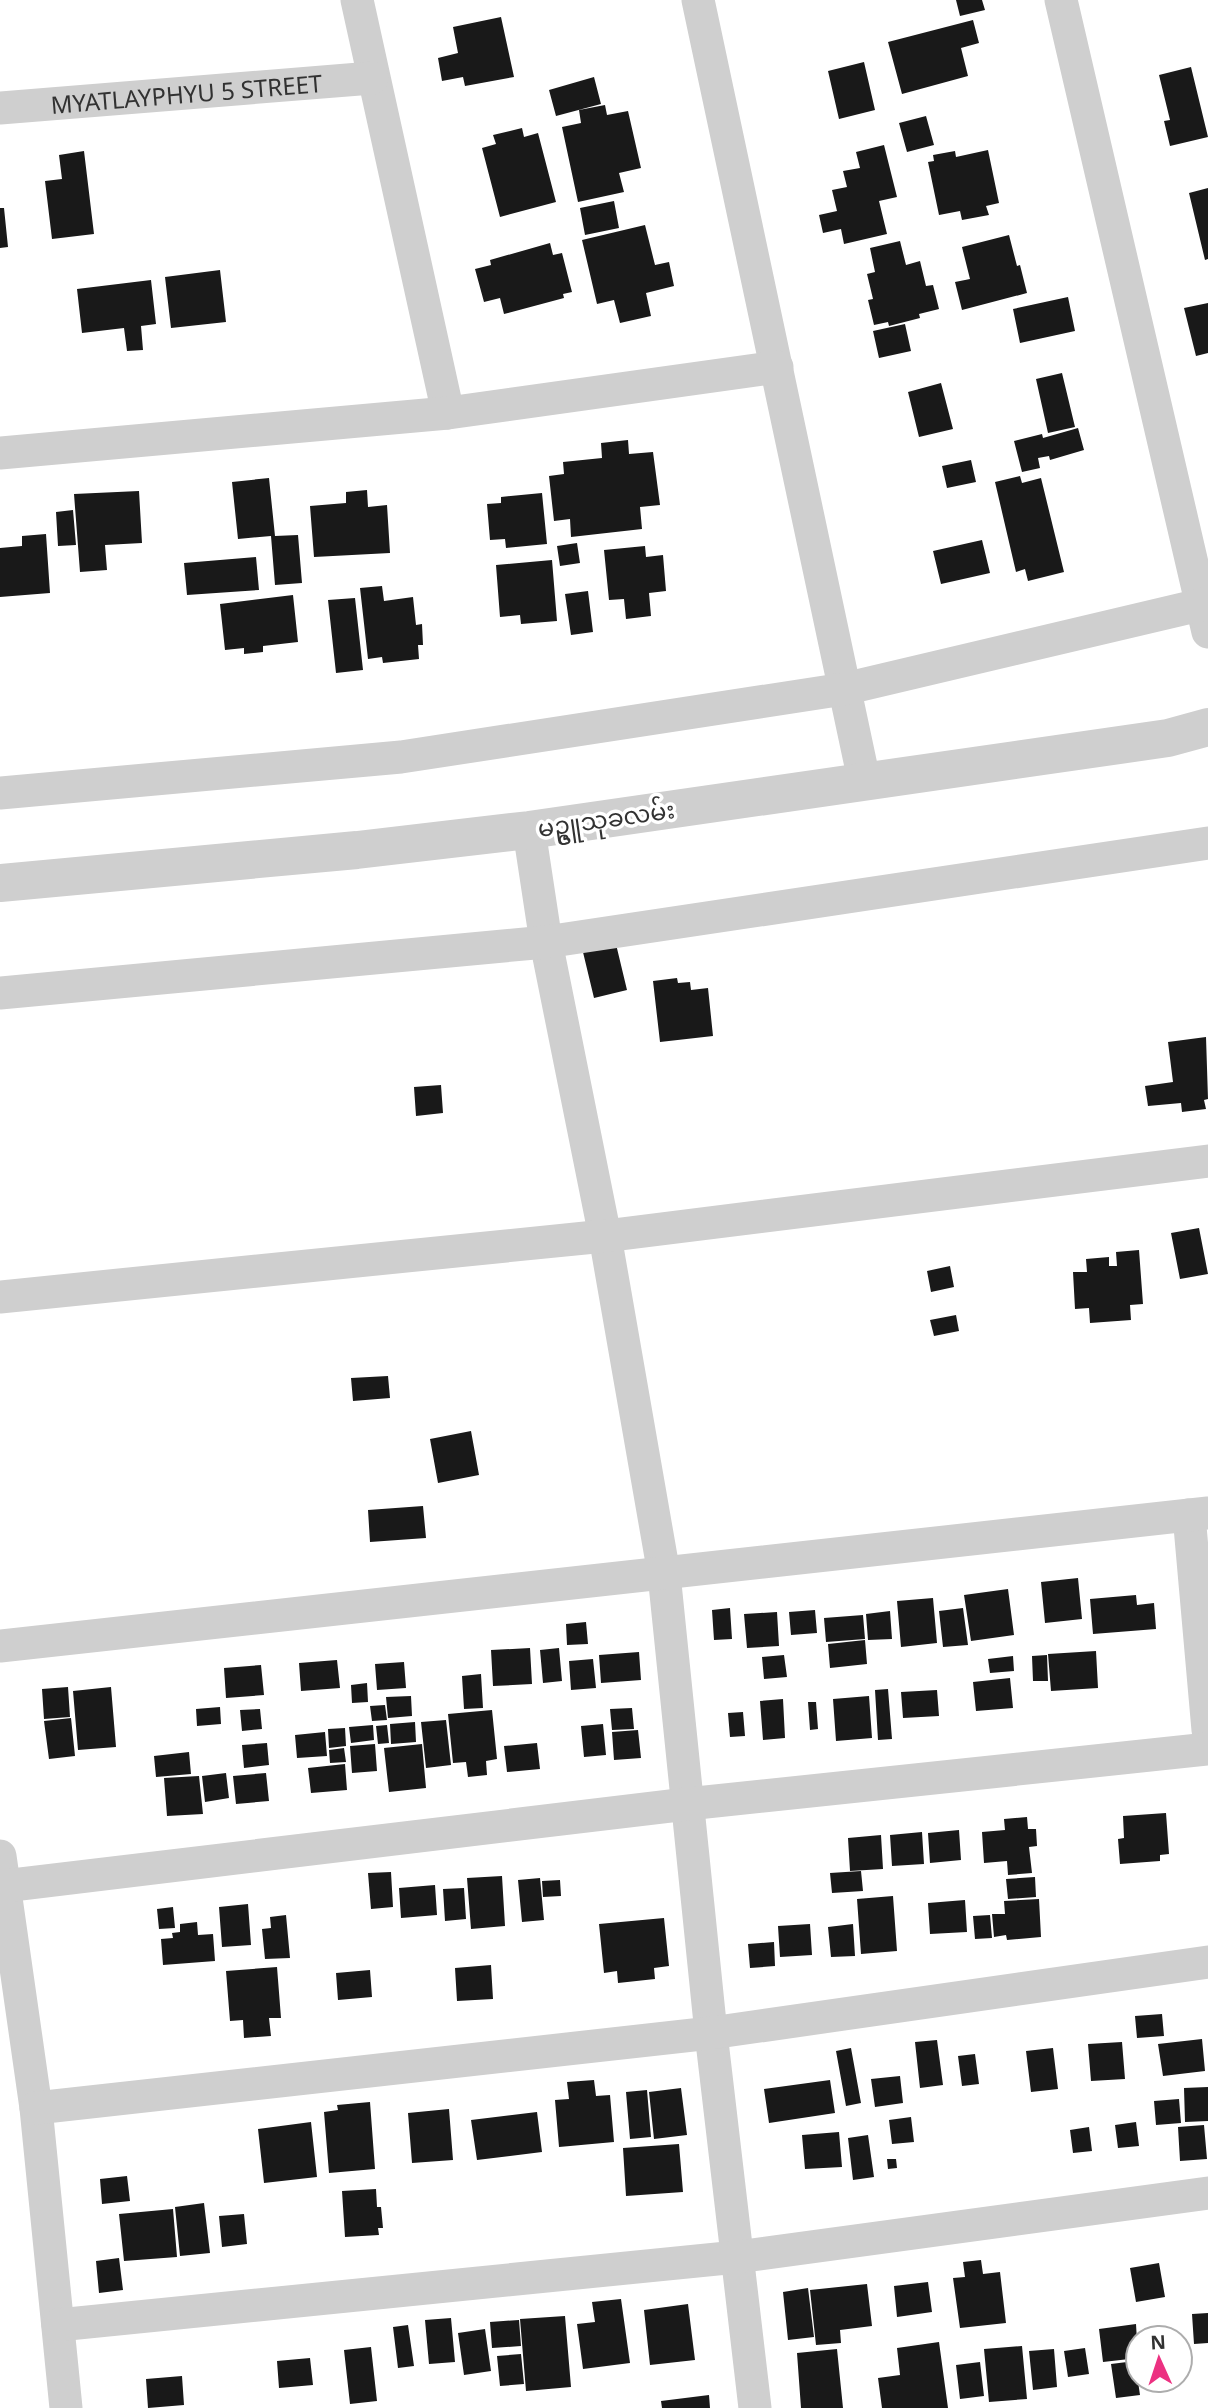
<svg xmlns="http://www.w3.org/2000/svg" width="1208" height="2408" viewBox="0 0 1208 2408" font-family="'Noto Sans','Noto Sans Myanmar',sans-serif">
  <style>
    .building { fill: #191919 }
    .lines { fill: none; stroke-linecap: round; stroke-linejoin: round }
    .minor { stroke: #cfcfcf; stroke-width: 33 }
    .tertiary { stroke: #cfcfcf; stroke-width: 38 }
    .labels { text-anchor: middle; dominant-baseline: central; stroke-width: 7; stroke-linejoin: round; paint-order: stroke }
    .street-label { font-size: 24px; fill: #323232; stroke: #fff }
  </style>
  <rect width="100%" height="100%" fill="#fff"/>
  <!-- building -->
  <path class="building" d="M956,0H982L985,10L960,16Z
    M501,17L514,77L465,86L463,77L442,81L438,58L458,53L453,27Z
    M973,20L979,43L961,48L968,76L902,94L888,42Z
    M864,62L875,110L839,119L828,71Z
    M1191,67L1208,137L1170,146L1164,121L1170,120L1159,75Z
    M594,77L601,104L556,116L549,90Z
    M605,105L607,115L628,111L641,168L619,173L624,192L578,202L562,127L581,123L579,110Z
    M926,116L934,145L907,152L899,123Z
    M522,128L524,137L538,133L556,202L500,217L482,148L496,144L493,135Z
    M884,145L897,197L879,201L887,234L844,244L841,229L823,233L819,215L837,211L832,190L847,187L843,171L860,168L856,152Z
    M988,150L999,203L986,206L989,215L962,220L960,211L939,215L928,162L934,161L933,155L955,151L956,157Z
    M84,151L94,234L52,239L45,181L62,179L59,155Z
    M1208,188V259L1205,260L1189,193Z
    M614,201L619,228L585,235L580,208Z
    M0,208H4L8,247L0,248Z
    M645,225L655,265L669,262L674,286L646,293L651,316L620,323L614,300L597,304L582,240Z
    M1009,235L1017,266L1020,265L1027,293L962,310L955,282L970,279L962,247Z
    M900,241L906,265L920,261L926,286L933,285L939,309L919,314L920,318L889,326L888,322L874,325L868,300L873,299L867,274L875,272L870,248Z
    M550,243L553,255L562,253L572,292L563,294L564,298L504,314L500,298L484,302L475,269L491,265L490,260Z
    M220,270L226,322L171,328L165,277Z
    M151,280L156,324L141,326L143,350L127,351L124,328L82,333L77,289Z
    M1068,297L1075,331L1020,343L1013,309Z
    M1208,303V353L1196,356L1184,308Z
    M905,324L911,351L879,358L873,331Z
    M1062,373L1075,427L1048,433L1036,379Z
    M941,383L953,429L919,437L908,392Z
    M1078,428L1084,450L1050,460L1049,456L1038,458L1040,468L1022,472L1014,441L1042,434L1043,438Z
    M628,440L629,454L653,452L660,505L640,507L642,529L571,537L570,519L554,521L549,476L564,474L563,462L602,458L601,443Z
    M971,460L976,482L947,488L942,466Z
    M1020,476L1022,483L1041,478L1064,572L1028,581L1025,569L1016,572L995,482Z
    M269,478L275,536L298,535L302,583L275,585L271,536L238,539L232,482Z
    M367,490L368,507L387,505L390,553L314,557L310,506L346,503V492Z
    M139,491L142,543L105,545L107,570L80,572L74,494Z
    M542,493L547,544L506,548L505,539L490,540L487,504L501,503V497Z
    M73,510L76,545L58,546L56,512Z
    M46,534L50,593L0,597V548L22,546V536Z
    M982,540L990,573L941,584L933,551Z
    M577,543L580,563L560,566L557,546Z
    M645,546L646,557L663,555L666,591L649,593L651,616L626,619L624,599L609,600L604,550Z
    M256,557L259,590L187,595L184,563Z
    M552,560L557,621L521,624L520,615L500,617L496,565Z
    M382,586L384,601L413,597L416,625L422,624L423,645H418L419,659L383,663L382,657L368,659L360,588Z
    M588,591L593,632L571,635L565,594Z
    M293,595L298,642L263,646V652L244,654V648L225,650L220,604Z
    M355,598L363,670L336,673L328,600Z
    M615,940L627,990L594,998L582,948Z
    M677,978L678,983L690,982L691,990L708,988L713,1036L660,1042L653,981Z
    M1206,1037L1208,1099L1204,1100L1206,1109L1182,1112L1181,1103L1148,1106L1145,1086L1173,1082L1168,1042Z
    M441,1085L443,1113L416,1116L414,1087Z
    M1199,1228L1208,1274L1180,1279L1171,1233Z
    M1139,1250L1143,1304L1130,1305L1131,1320L1090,1323L1089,1308L1075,1309L1073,1272H1087L1086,1259L1109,1257V1266H1117L1116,1252Z
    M950,1266L954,1287L931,1292L927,1271Z
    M956,1315L959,1331L934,1336L930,1320Z
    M388,1376L390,1398L353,1401L351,1378Z
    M471,1431L479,1475L438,1483L430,1439Z
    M423,1506L426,1538L370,1542L368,1510Z
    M1078,1578L1082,1619L1045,1623L1041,1582Z
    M1008,1589L1014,1635L971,1641L964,1595Z
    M1136,1595L1137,1605L1154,1603L1156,1629L1093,1634L1090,1599Z
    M933,1598L937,1643L901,1647L897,1601Z
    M730,1608L732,1639L714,1640L712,1610Z
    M963,1608L968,1645L943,1647L939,1611Z
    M815,1610L817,1633L791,1635L789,1612Z
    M890,1611L892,1639L868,1640L866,1614Z
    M777,1612L779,1646L747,1648L744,1614Z
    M863,1615L865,1639L826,1642L824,1618Z
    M586,1622L588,1644L567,1645L566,1624Z
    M865,1640L867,1664L830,1668L828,1644Z
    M530,1648L532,1684L493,1686L491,1650Z
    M559,1648L562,1681L543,1683L540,1650Z
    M1096,1651L1098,1688L1051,1691L1048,1654Z
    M639,1652L641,1680L601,1683L599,1655Z
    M784,1655L787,1677L764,1679L762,1657Z
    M1047,1655L1048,1681H1033L1032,1656Z
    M1013,1656L1014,1671L990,1673L988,1659Z
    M593,1659L596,1688L571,1690L569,1661Z
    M337,1660L340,1688L301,1691L299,1663Z
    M404,1662L406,1688L377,1690L375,1664Z
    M261,1665L264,1695L226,1698L224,1668Z
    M481,1674L483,1708L464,1709L462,1676Z
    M1010,1678L1013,1708L976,1711L973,1682Z
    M367,1683L368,1702L352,1703L351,1685Z
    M68,1687L70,1717L44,1719L42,1689Z
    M111,1687L116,1747L78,1750L73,1691Z
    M888,1689L892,1739L878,1740L875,1690Z
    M937,1690L939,1716L903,1718L901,1692Z
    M411,1696L412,1716L388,1718L386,1697Z
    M869,1696L872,1738L836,1741L833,1699Z
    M783,1699L785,1738L763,1740L760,1701Z
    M808,1702H816L818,1729L810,1730Z
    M385,1705L387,1720L372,1721L370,1706Z
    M220,1707L221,1724L197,1726L196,1709Z
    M632,1708L634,1729L612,1730L610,1709Z
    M260,1709L262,1729L242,1731L240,1710Z
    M492,1710L497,1759L486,1761L487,1775L468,1777L466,1762L453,1763L448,1714Z
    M743,1712L745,1736L730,1737L728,1713Z
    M71,1718L75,1756L49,1759L44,1721Z
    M446,1720L451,1765L426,1768L421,1722Z
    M415,1722L416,1742L391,1744L390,1724Z
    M603,1724L606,1755L584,1757L581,1726Z
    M373,1725L374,1740L351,1743L349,1727Z
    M387,1725L389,1743L378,1744L376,1726Z
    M345,1728L346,1746L329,1748L328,1729Z
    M638,1730L641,1758L614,1760L612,1732Z
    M325,1732L327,1756L297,1758L295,1735Z
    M267,1743L269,1765L244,1768L242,1745Z
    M537,1743L540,1769L507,1772L504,1746Z
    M375,1744L377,1771L352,1773L350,1746Z
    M422,1744L426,1788L389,1792L384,1748Z
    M344,1748L346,1762L330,1763L329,1750Z
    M189,1752L191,1774L156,1777L154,1756Z
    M345,1764L347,1790L311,1793L308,1768Z
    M226,1773L229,1798L205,1802L202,1776Z
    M266,1773L269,1801L236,1804L233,1776Z
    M199,1776L203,1814L167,1816L164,1778Z
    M1166,1813L1169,1854L1160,1855V1861L1120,1864L1118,1839L1124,1838L1123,1816Z
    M1027,1817L1028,1829H1036L1037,1846L1029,1847L1032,1873L1008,1875L1007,1861L984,1863L982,1832L1005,1830L1004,1819Z
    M959,1830L961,1860L930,1863L928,1833Z
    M922,1832L924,1864L892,1866L890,1835Z
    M881,1835L883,1869L850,1871L848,1838Z
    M861,1871L863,1891L832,1893L830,1873Z
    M391,1872L393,1907L371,1909L368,1873Z
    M502,1876L505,1926L471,1929L467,1878Z
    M1035,1877L1036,1897L1008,1899L1006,1879Z
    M540,1878L544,1920L522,1922L518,1880Z
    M560,1880L561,1896L543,1897L542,1881Z
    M435,1885L437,1915L401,1918L399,1888Z
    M464,1888L466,1919L445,1921L443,1889Z
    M893,1896L897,1951L861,1954L857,1899Z
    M1039,1899L1041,1937L1007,1940L1006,1935L994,1937L992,1914H1005L1004,1901Z
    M965,1900L967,1932L930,1934L928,1903Z
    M248,1904L251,1945L222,1947L219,1907Z
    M173,1907L175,1928L159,1929L157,1909Z
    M286,1915L290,1958L265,1959L262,1929L271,1928L270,1917Z
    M990,1915L992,1938L975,1939L973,1916Z
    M664,1918L669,1966L654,1968L655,1979L618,1983L617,1971L604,1973L599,1924Z
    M197,1922L198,1935L213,1934L215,1961L163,1965L161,1939L173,1938L172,1933L180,1932V1924Z
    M810,1924L812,1955L780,1957L778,1926Z
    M853,1924L855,1956L831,1957L828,1927Z
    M774,1942L775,1966L750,1968L748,1944Z
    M491,1965L493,1999L457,2001L455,1968Z
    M277,1967L281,2018H269L271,2036L244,2038L243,2020L230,2021L226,1971Z
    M370,1970L372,1997L338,2000L336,1973Z
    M1162,2014L1164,2036L1137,2038L1135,2016Z
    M1202,2039L1205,2071L1163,2076L1158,2044Z
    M937,2040L943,2085L920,2088L915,2042Z
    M1122,2042L1125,2079L1091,2081L1088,2044Z
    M851,2048L861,2103L846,2106L836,2051Z
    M1053,2048L1058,2089L1031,2092L1026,2051Z
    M975,2054L979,2084L962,2086L958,2056Z
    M900,2076L903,2103L875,2107L871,2079Z
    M594,2080L596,2096L610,2095L614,2142L559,2147L555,2100L569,2099L567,2082Z
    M830,2080L835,2113L769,2123L764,2089Z
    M1208,2087V2121L1185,2122L1184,2088Z
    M681,2088L687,2135L654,2139L649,2092Z
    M647,2090L651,2137L630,2139L626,2092Z
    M1179,2099L1181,2123L1156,2125L1154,2101Z
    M370,2102L375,2169L329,2173L324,2112L338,2110L337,2105Z
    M449,2109L453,2160L412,2163L408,2113Z
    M537,2112L542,2152L477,2160L471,2120Z
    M911,2117L914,2142L892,2144L889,2120Z
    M311,2122L317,2177L264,2183L258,2129Z
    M1136,2122L1139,2146L1118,2148L1115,2125Z
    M1204,2125L1207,2159L1180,2161L1178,2127Z
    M1089,2127L1092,2151L1073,2153L1070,2130Z
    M839,2132L842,2167L805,2169L802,2135Z
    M868,2135L874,2177L853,2180L848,2138Z
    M679,2144L683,2192L626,2196L623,2148Z
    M887,2159H896L897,2168L888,2169Z
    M127,2176L130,2201L102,2204L100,2179Z
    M376,2189L377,2207H381L383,2228H378L379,2235L345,2237L342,2191Z
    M204,2203L210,2253L180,2256L175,2207Z
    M173,2209L177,2257L124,2261L119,2214Z
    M244,2214L247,2244L222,2247L219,2216Z
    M119,2258L123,2290L99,2293L96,2261Z
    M981,2260L983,2274L1000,2272L1006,2323L960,2328L953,2278L965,2277L963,2262Z
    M1159,2263L1165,2297L1136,2302L1130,2268Z
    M928,2282L932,2312L897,2317L894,2286Z
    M867,2284L872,2326L840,2330L841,2343L816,2345L810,2290Z
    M808,2288L814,2337L788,2340L783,2292Z
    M621,2299L630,2363L583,2369L577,2324L595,2322L592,2302Z
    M688,2304L695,2360L650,2365L644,2310Z
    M1208,2313V2343L1194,2344L1192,2314Z
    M565,2316L571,2387L526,2391L520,2319Z
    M451,2318L455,2362L429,2364L425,2320Z
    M519,2320L521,2346L492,2348L490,2322Z
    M1136,2324L1138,2358L1103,2362L1099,2329Z
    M408,2325L414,2366L398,2368L393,2327Z
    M485,2329L491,2371L464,2375L458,2333Z
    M939,2342L948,2408H882L878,2378L900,2375L897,2348Z
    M1022,2346L1027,2399L989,2402L984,2349Z
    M371,2347L377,2401L350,2404L344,2350Z
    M1085,2348L1089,2374L1068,2377L1064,2351Z
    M837,2349L843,2408H801L797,2353Z
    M1054,2349L1057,2387L1033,2390L1029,2351Z
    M521,2354L524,2384L500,2386L497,2356Z
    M310,2358L313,2385L279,2388L277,2361Z
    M1135,2361L1140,2395L1116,2398L1111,2364Z
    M980,2362L984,2396L960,2399L956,2365Z
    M182,2376L184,2405L148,2408L146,2379Z
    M709,2395L710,2408H662L661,2401Z"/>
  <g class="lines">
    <!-- minor -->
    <g class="minor">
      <path d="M357,0L448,413"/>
      <path d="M698,0L864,780"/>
      <path d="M1061,0L1208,632"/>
      <path id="s1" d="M0,108L372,78"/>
      <path d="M0,453L448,413L777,367"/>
      <path d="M0,793L401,757L844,689L1208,603"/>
      <path d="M529,830L546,942L605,1236L664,1574L711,2033L755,2408"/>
      <path d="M0,993L546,942L1208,843"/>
      <path d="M0,1297L605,1236L1208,1161"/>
      <path d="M1189,1515L1208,1730"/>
      <path d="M0,1646L1208,1513"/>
      <path d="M0,1856L36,2108L66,2408"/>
      <path d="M4,1886L687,1804L1208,1749"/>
      <path d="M36,2108L711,2033L1208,1962"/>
      <path d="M58,2325L737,2257L1208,2193"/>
    </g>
    <!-- tertiary -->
    <path class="tertiary" d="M0,883L357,850L529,830L1168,738L1208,727"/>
  </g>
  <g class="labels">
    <!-- street labels -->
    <g class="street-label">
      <text stroke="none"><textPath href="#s1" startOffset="187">MYATLAYPHYU 5 STREET</textPath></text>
      <text transform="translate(606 818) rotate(-8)">မဥ္ဇူသုခလမ်း</text>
    </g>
  </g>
  <!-- north arrow -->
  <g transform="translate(1159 2359) rotate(357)"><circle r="33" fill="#ffffff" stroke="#adadad" stroke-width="2"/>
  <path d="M0-5L12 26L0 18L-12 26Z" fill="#ec3181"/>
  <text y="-10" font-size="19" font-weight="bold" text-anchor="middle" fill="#323232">N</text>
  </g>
</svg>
